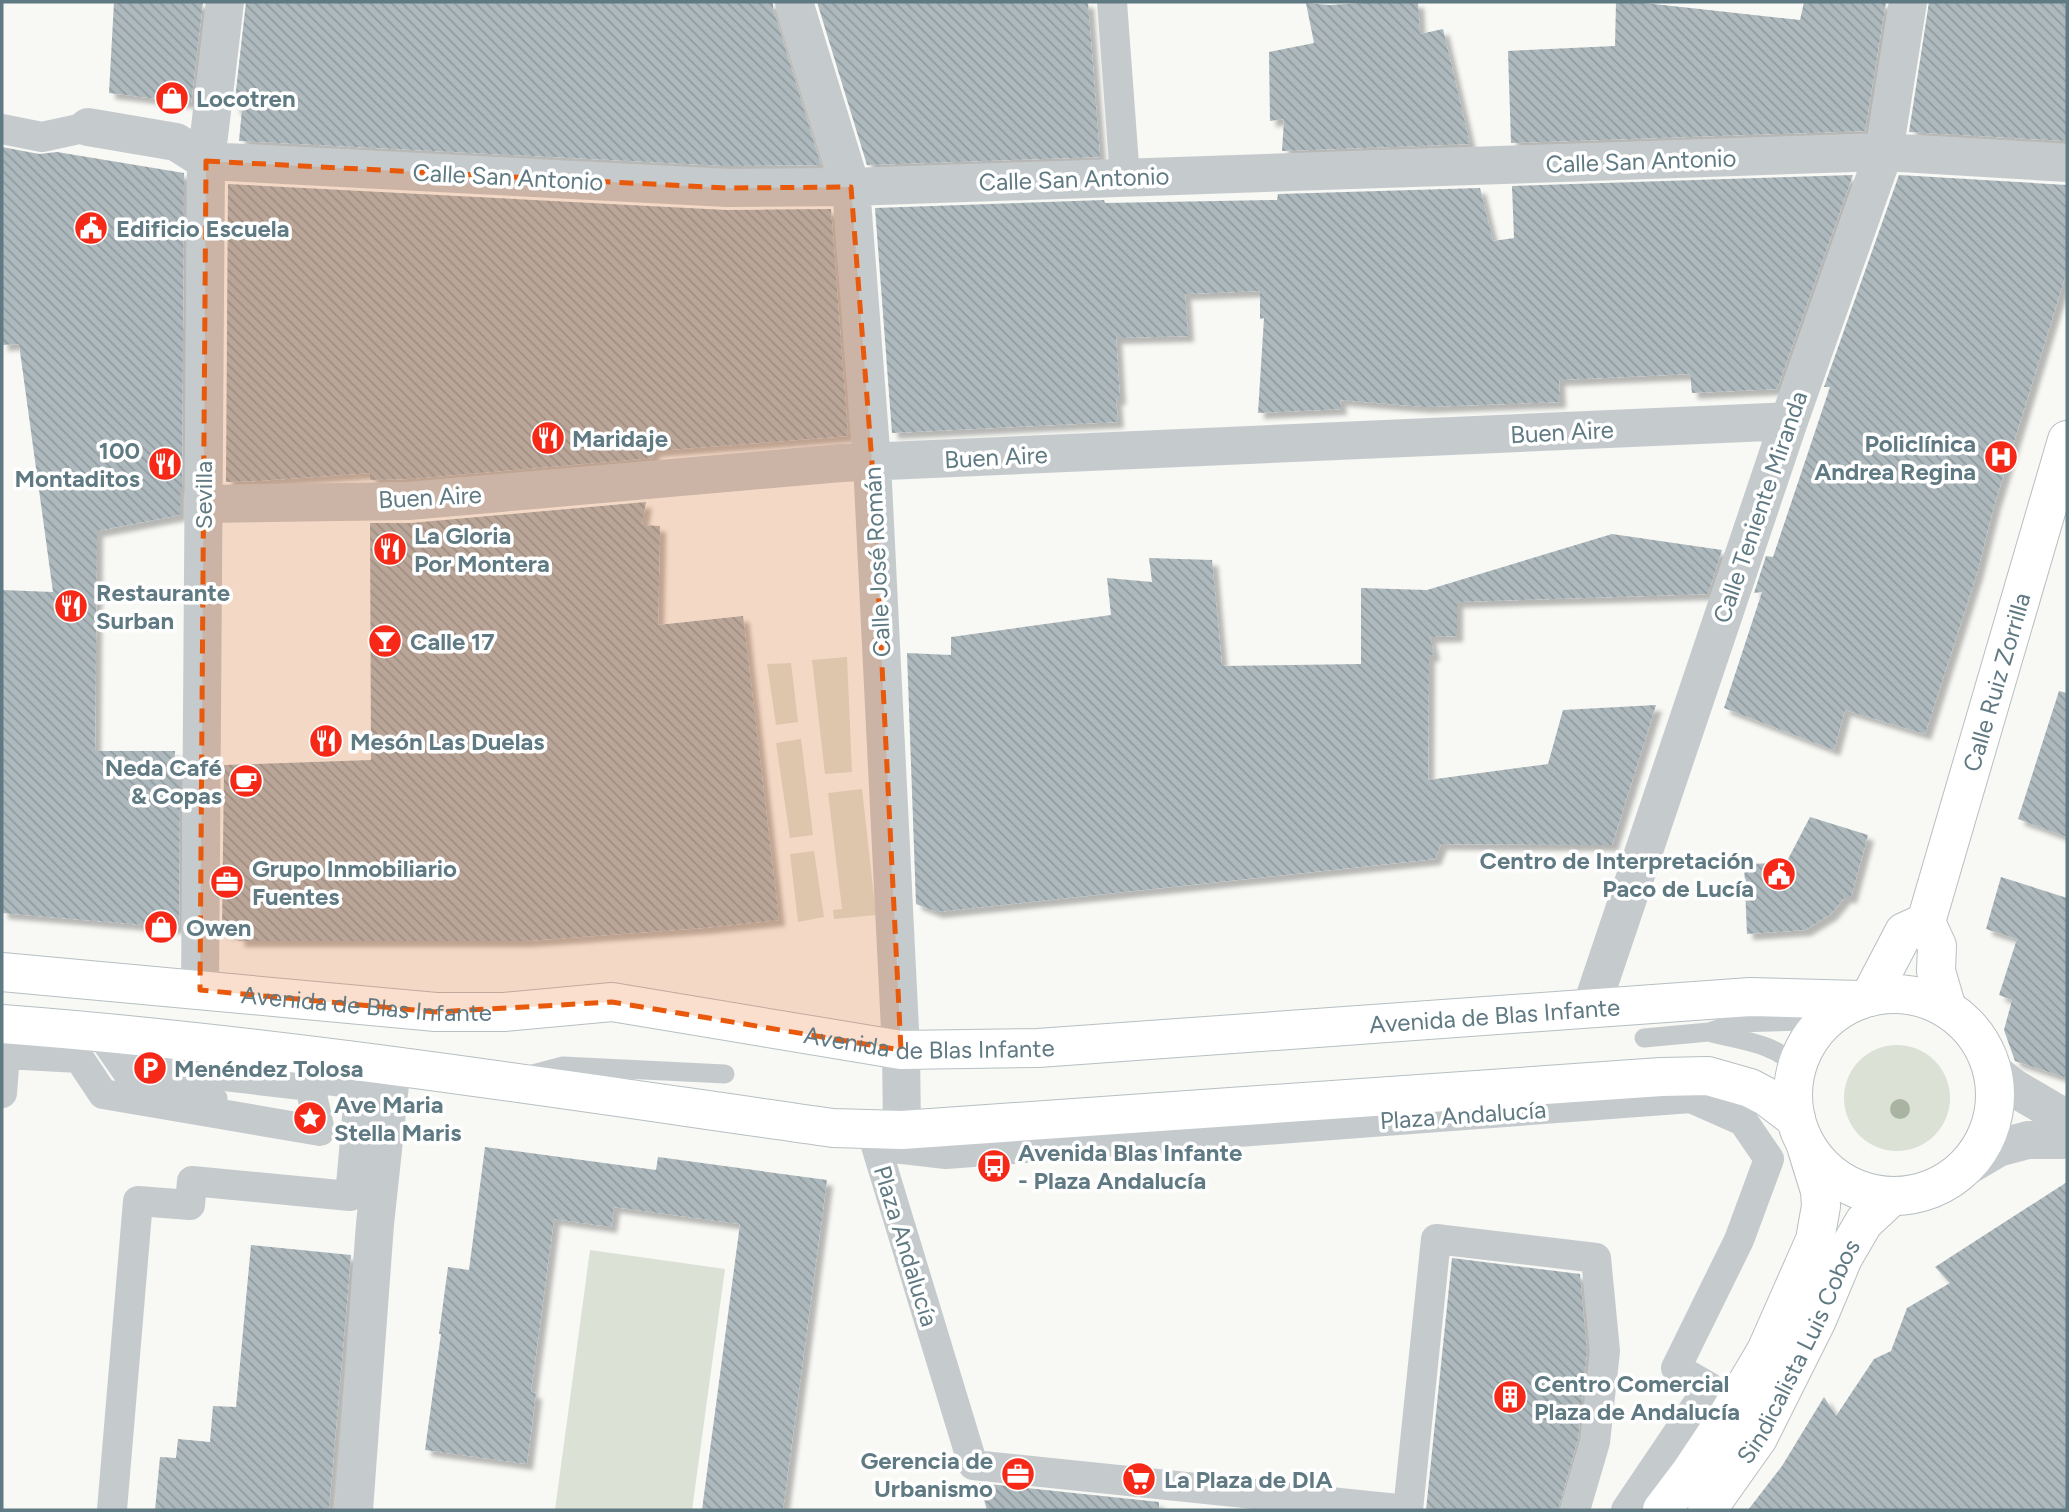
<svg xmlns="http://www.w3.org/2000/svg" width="2069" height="1512" viewBox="0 0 2069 1512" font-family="Figtree,sans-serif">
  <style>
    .grass { fill: #dbe1d5 }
    .building { fill: url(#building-back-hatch); filter: url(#shadow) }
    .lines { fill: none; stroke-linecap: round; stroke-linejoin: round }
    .secondary-casing { stroke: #b7bfc2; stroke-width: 40 }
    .service { stroke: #c5cbcd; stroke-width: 19 }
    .pedestrian { stroke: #c5cbcd; stroke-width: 30 }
    .minor { stroke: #c5cbcd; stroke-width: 38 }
    .secondary { stroke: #fff; stroke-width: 38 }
    .tree { fill: #a9b3a2 }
    .marked { fill: #e8590c; fill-opacity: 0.2; stroke: #e8590c; stroke-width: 5; stroke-dasharray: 14 9; stroke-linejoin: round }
    .labels { text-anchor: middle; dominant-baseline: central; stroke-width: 7; stroke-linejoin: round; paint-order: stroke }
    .poi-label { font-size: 24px; font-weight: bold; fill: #607a83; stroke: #fff; text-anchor: start }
    .street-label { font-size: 24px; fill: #607a83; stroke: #fff }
  </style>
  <defs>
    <pattern id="building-back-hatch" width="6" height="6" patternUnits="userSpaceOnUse" patternTransform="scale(1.75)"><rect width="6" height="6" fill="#aeb9bd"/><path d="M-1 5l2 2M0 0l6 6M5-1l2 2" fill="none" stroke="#919b9f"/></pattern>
    <filter id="shadow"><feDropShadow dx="6" dy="6" stdDeviation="2" flood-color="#0004"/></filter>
  </defs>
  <rect width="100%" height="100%" fill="#f8f8f5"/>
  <!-- grass -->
  <path class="grass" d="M847,657L852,772L825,774L812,660Z
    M791,663L798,722L776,725L767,664Z
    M801,739L813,835L790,838L776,743Z
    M862,789L876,915L834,919L833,910L842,909L828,793Z
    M814,851L824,917L798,922L790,854Z
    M1844 1098a53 53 0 1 1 106 0a53 53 0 1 1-106 0Z
    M590,1250L725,1269L692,1510H555Z"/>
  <!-- building -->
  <path class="building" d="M114,2H203L191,103L109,93Z
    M246,2H773V8L821,165L727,166L239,141L242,109L234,108Z
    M817,2H1088L1100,157L867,165Z
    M1379,2H1418L1420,34L1443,29L1470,144L1282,151L1284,119L1270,121L1269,52L1314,43L1306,3L1329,5Z
    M1616,2H1636L1800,20L1804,2H1886L1865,131L1511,143L1508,51L1615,46Z
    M1929,2H2067V141L1909,132Z
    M2,147L39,154L57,152L184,173L182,487H180V515L97,531L95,751H175L174,767H180L179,928L2,913V590L53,592L19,344L2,345Z
    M1853,175L1777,389L1692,393L1690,374L1559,380L1560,402L1424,407L1340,400L1341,409L1258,413L1264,318L1260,319V291L1185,294L1188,336L1116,338L1120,399H1116L1118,422L892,433L875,208L1104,200L1105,203L1277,200L1278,194L1480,188L1493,241L1514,238L1512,186Z
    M1899,175L2067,185V271L1994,506L1977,573L1925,734L1845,710L1834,750L1724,708L1762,592L1754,593L1766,556L1773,557L1830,387H1824Z
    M228,184L726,210L831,209L848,436L654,451L653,458L408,479L370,480V473L257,481L226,482Z
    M646,502L642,525L660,526L658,625L743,616L779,920L703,928L525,941H238L239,934L222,932L224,765L371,760L370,523H411Z
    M1612,534L1722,550L1708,594L1457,602V636L1430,637L1434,655L1429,656L1428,780L1548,764L1563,710L1656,705L1612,845L1441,844L1435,859L937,912L916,904L907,653L951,655V637L1111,615L1107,578L1152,582L1149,558L1212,560L1222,666L1361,664V588L1427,590Z
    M2059,691L2067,693V837L2018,819Z
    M1810,817L1868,835L1851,897H1845L1831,914L1805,930L1747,934L1744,864L1786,863Z
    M2001,877L2067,898V1078L2015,1061L2004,1030L2012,1000L1999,995L2017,939L1986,929Z
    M485,1147L656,1170L658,1157L827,1180L783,1510H702L740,1224L614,1207L611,1227L554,1219L531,1392L536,1393L527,1464L425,1450L441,1334H439L448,1267L469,1270Z
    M2067,1182V1510H1748L1782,1466L1824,1397L1836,1416L1874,1359L1891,1351L1907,1308L1950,1283L1935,1267Z
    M251,1245L351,1255L329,1510H155L160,1457L176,1458L178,1439L210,1442L213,1406L236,1407Z
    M1452,1258L1580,1274L1587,1351L1578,1439L1558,1510H1426Z
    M979,1483L1159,1502V1510H987Z"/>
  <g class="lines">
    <!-- secondary casing -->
    <g class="secondary-casing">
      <g id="secondary">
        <path id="s1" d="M2,972L436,1012H504L612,1002L901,1050L1038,1048L1750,997L1860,1000"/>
        <circle cx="1894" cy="1095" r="101"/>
        <path d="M1870,997L1904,932L1926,922"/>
        <path id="s2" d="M1947,1009L1936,971L1937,946L1926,922L2067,440"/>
        <path d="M2,1024C280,1045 557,1089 833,1128L902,1130L1661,1077L1708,1076L1750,1088L1767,1097L1796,1119"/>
        <path d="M1662,1510L1690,1473L1724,1422L1766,1351L1815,1240L1821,1206L1820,1191L1807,1149"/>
        <path id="s3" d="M1707,1510L1758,1438L1817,1320L1843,1258L1864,1222L1892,1196"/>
      </g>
    </g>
    <!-- service -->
    <path class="service" d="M93,1032L125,1078L218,1098
      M1709,1032C1741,1041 1773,1042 1797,1067
      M1644,1038L1709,1032L1736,1023L1802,1021L1835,1010
      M529,1075L563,1066L725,1074"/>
    <!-- pedestrian -->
    <path class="pedestrian" d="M1112,2L1125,178
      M2,129L42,137L88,127
      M2,1093L5,1054L79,1058L103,1094L320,1131L310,1086L137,1066L135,1057L360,1084L350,1196L192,1181L190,1205L138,1201L112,1510
      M1575,1510L1595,1442L1605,1351L1596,1258L1436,1239L1408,1510L973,1465L876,1146L946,1154L1691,1098L1743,1121L1769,1159L1739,1240L1676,1368L1709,1387L1626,1510"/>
    <!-- minor -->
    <path class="minor" d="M794,2L851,187L872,463L901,1050L902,1130
      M88,127L176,142L206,161L727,188L851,187L1884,152L2067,163
      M203,504L409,501L841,463L1789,421
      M200,990L206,161L225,2
      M1591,1008L1789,421L1884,152L1908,2
      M1992,1071L2014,1088L2067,1119
      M1964,1168L1998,1148L2028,1140H2063L2067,1138
      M354,1510L375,1224L392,1066"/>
    <!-- secondary -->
    <use href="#secondary" class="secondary"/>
  </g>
  <!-- trees -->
  <circle class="tree" cx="1900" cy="1109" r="10"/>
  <!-- marked area -->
  <path class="marked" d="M206,161L727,188L851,187L872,463L901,1050L612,1002L436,1012L200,990Z"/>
  <!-- icons -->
  <defs>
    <g id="shop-disc" transform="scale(1.75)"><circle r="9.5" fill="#f62817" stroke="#fff"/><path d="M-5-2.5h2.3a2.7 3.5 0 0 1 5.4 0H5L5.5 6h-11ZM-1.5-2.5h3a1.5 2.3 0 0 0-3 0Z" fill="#fff"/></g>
    <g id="civic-disc" transform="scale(1.75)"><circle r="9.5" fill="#f62817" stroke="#fff"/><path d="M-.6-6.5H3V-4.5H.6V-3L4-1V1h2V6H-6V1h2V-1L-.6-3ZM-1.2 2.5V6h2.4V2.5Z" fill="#fff"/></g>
    <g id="restaurant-disc" transform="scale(1.75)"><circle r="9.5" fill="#f62817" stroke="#fff"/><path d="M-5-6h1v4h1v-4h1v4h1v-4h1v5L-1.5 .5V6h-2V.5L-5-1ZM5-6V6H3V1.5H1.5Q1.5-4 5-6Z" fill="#fff"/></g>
    <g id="hospital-disc" transform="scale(1.75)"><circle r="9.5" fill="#f62817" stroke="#fff"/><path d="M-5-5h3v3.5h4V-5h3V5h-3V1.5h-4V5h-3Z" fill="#fff"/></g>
    <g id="bar-disc" transform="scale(1.75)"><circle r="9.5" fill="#f62817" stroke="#fff"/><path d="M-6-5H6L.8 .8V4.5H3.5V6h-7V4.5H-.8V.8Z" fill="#fff"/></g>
    <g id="cafe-disc" transform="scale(1.75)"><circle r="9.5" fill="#f62817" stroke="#fff"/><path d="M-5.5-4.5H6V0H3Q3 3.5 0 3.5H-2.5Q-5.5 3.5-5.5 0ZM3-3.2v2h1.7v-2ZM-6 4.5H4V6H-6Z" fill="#fff"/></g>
    <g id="office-disc" transform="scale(1.75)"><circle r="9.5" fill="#f62817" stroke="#fff"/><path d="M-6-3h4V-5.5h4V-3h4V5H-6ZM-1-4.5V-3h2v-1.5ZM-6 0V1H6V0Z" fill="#fff"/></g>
    <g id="parking-disc" transform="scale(1.75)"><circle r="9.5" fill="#f62817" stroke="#fff"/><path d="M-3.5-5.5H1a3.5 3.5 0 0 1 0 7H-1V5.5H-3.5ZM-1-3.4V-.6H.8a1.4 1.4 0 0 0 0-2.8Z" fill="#fff"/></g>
    <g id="sight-disc" transform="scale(1.75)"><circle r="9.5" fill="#f62817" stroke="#fff"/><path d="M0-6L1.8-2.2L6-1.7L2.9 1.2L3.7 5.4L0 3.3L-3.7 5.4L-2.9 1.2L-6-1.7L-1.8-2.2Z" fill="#fff"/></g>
    <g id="bus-disc" transform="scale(1.75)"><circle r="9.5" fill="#f62817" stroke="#fff"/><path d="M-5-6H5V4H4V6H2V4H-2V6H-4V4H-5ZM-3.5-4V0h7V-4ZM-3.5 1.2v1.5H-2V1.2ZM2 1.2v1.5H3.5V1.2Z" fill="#fff"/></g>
    <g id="building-disc" transform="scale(1.75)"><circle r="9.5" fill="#f62817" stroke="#fff"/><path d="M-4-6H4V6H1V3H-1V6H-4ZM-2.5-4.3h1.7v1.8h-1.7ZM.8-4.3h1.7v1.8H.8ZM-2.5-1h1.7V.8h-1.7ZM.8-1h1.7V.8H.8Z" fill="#fff"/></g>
    <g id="supermarket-disc" transform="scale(1.75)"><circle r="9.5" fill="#f62817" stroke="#fff"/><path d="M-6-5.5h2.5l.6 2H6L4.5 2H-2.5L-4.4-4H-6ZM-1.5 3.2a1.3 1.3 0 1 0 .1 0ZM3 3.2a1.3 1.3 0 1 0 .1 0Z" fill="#fff"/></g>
  </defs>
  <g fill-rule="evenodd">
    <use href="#shop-disc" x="172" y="98"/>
    <use href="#civic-disc" x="91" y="228"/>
    <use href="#restaurant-disc" x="548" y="438"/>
    <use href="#hospital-disc" x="2001" y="457"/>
    <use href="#restaurant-disc" x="165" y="464"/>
    <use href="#restaurant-disc" x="390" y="549"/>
    <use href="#restaurant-disc" x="71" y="606"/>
    <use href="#bar-disc" x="385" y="641"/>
    <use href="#restaurant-disc" x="326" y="741"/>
    <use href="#cafe-disc" x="246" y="781"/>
    <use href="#civic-disc" x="1779" y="874"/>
    <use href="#office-disc" x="227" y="882"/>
    <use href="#shop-disc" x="161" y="927"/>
    <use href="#parking-disc" x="150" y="1068"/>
    <use href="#sight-disc" x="310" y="1118"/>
    <use href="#bus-disc" x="994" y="1166"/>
    <use href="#building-disc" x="1510" y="1397"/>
    <use href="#office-disc" x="1018" y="1474"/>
    <use href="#supermarket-disc" x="1139" y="1479"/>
  </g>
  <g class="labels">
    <!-- poi labels -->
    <g class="poi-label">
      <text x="196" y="98">Locotren</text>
      <text x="116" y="228">Edificio Escuela</text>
      <text x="572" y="438">Maridaje</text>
      <text x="1976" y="443" text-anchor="end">Policlínica<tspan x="1976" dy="28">Andrea Regina</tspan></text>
      <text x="140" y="450" text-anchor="end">100<tspan x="140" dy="28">Montaditos</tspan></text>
      <text x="414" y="535">La Gloria<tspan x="414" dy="28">Por Montera</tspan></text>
      <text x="96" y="592">Restaurante<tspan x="96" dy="28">Surban</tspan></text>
      <text x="410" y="641">Calle 17</text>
      <text x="350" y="741">Mesón Las Duelas</text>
      <text x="222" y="767" text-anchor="end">Neda Café<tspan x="222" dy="28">&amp; Copas</tspan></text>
      <text x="1754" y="860" text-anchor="end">Centro de Interpretación<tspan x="1754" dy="28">Paco de Lucía</tspan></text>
      <text x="252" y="868">Grupo Inmobiliario<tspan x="252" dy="28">Fuentes</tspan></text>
      <text x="186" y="927">Owen</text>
      <text x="174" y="1068">Menéndez Tolosa</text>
      <text x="334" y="1104">Ave Maria<tspan x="334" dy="28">Stella Maris</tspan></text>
      <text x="1018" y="1152">Avenida Blas Infante<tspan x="1018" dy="28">- Plaza Andalucía</tspan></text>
      <text x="1534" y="1383">Centro Comercial<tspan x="1534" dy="28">Plaza de Andalucía</tspan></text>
      <text x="993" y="1460" text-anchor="end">Gerencia de<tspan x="993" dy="28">Urbanismo</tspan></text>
      <text x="1164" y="1479">La Plaza de DIA</text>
    </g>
    <!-- street labels -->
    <g class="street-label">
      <text transform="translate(1641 161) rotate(-2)">Calle San Antonio</text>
      <text transform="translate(508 177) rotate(3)">Calle San Antonio</text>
      <text transform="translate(1074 179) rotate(-2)">Calle San Antonio</text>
      <text transform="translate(1562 432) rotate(-3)">Buen Aire</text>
      <text transform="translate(996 457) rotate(-3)">Buen Aire</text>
      <text transform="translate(203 495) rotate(-90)">Sevilla</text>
      <text transform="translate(430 497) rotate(-3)">Buen Aire</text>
      <text transform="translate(1760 507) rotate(-71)">Calle Teniente Miranda</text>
      <text transform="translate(877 562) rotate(-93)">Calle José Román</text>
      <text stroke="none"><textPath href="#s2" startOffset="341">Calle Ruiz Zorrilla</textPath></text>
      <text stroke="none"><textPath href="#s1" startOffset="366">Avenida de Blas Infante</textPath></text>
      <text stroke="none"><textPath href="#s1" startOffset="1500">Avenida de Blas Infante</textPath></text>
      <text stroke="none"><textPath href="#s1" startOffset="933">Avenida de Blas Infante</textPath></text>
      <text transform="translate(1463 1115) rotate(-4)">Plaza Andalucía</text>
      <text transform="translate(906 1246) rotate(73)">Plaza Andalucía</text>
      <text stroke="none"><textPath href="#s3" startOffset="184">Sindicalista Luis Cobos</textPath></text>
    </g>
  </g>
  <!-- border -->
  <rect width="2069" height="1512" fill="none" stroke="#607a83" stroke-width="7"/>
</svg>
